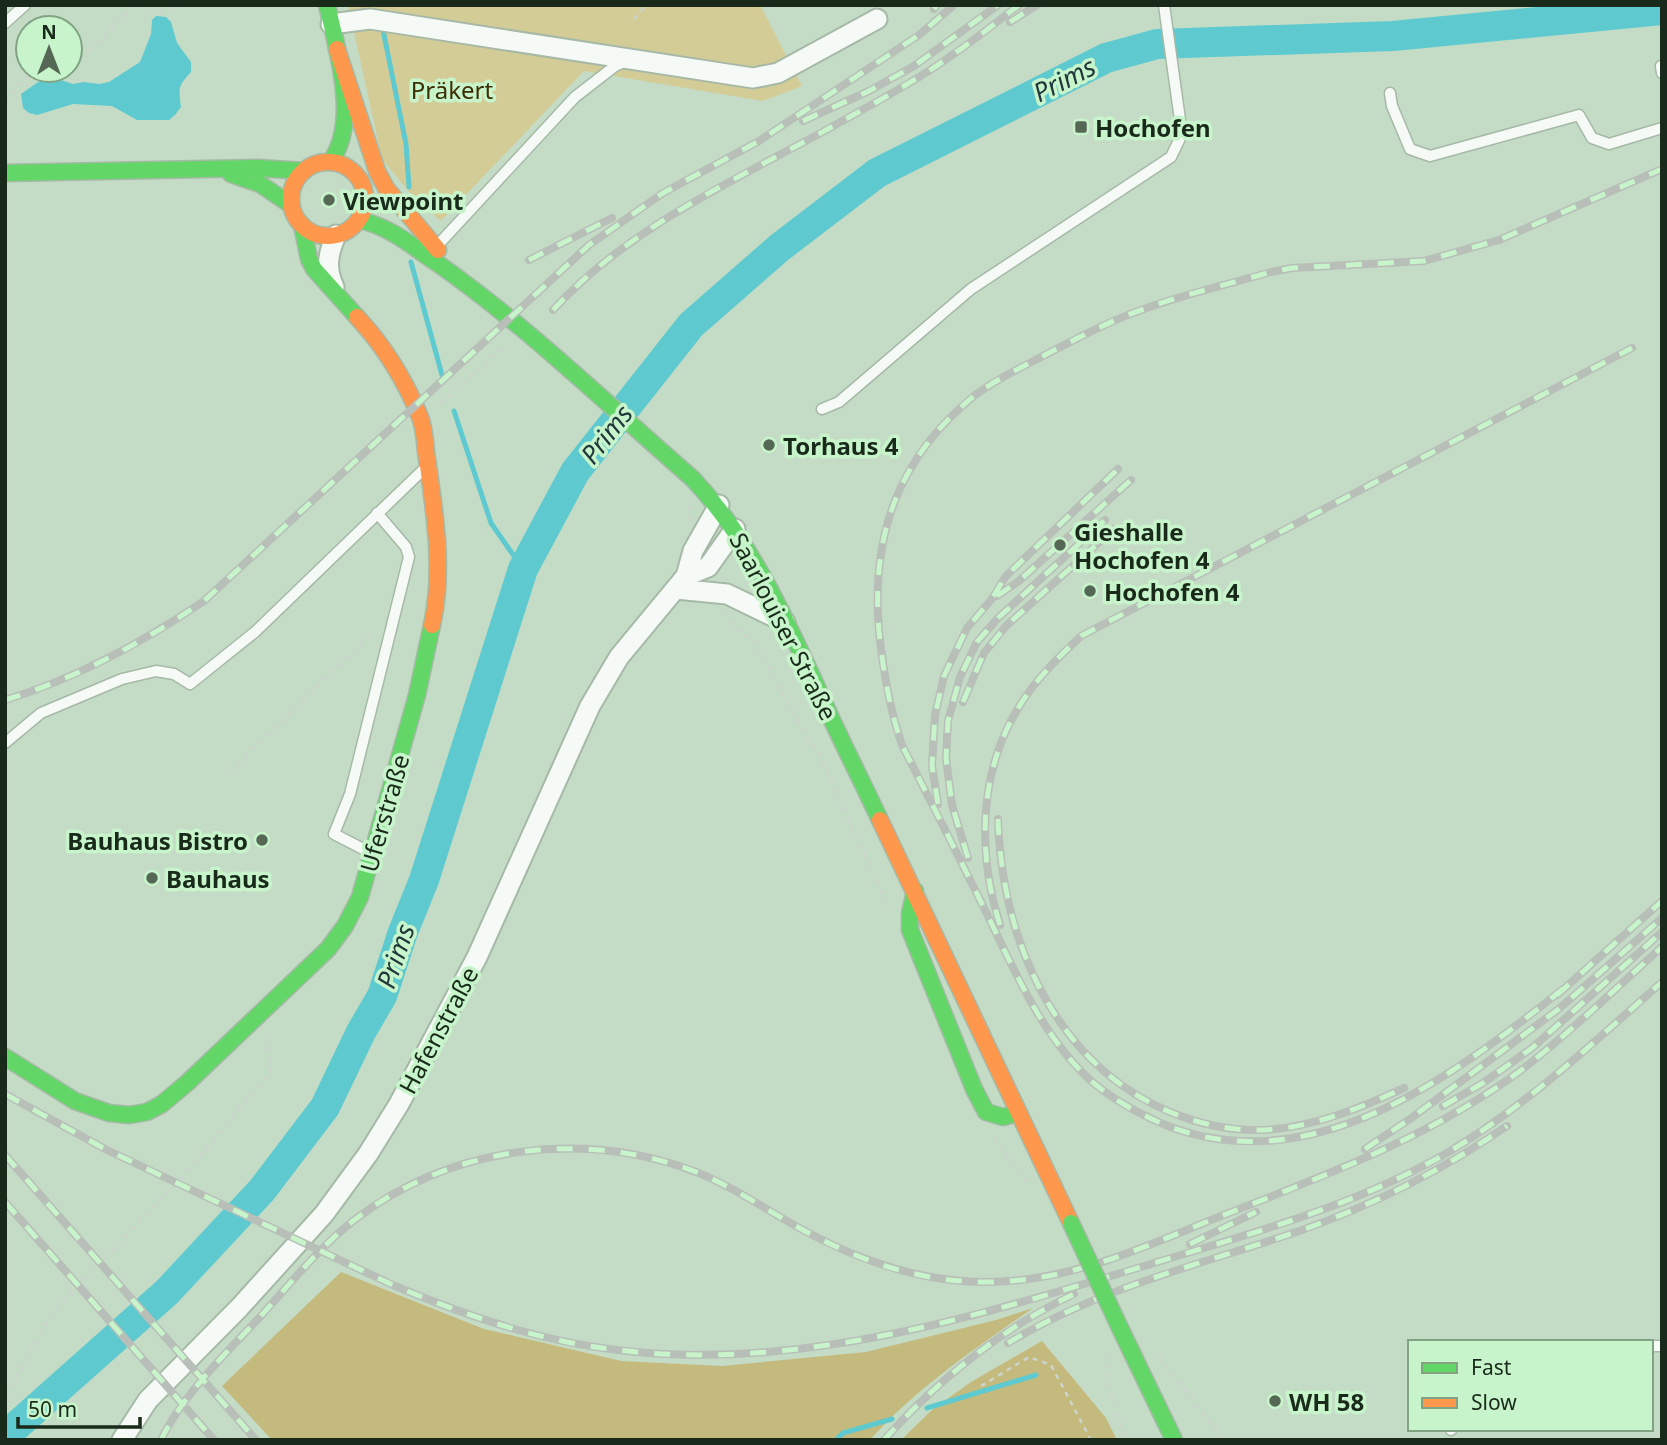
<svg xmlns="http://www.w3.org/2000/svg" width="1667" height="1445" viewBox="0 0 1667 1445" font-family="'Noto Sans',sans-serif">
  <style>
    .green { fill: #d4cc97 }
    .forest { fill: #c5ba7e }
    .water { fill: #5ecacf }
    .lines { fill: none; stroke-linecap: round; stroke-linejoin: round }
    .stream { stroke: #5ecacf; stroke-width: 5 }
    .river { stroke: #5ecacf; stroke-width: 30 }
    .lane-casing { stroke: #a6b9a7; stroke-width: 13 }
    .street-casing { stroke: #a6b9a7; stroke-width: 23 }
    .fast-casing { stroke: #a6b9a7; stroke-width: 19 }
    .slow-casing { stroke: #a6b9a7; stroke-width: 19 }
    .path { stroke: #ccd4cd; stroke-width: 2.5; stroke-dasharray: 5 5; stroke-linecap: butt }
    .lane { stroke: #f6faf6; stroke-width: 10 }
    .street { stroke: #f6faf6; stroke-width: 19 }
    .fast { stroke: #63d668; stroke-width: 16 }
    .slow { stroke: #ff974d; stroke-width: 16 }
    .rail-casing { stroke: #b8beb8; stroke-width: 8 }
    .rail { stroke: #c7f4ca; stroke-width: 5; stroke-dasharray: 16; stroke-linecap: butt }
    .fast-bridge-casing { stroke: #a6b9a7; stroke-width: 19; stroke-linecap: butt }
    .fast-bridge { stroke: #63d668; stroke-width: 16 }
    .poi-dot { fill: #556856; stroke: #c7f4ca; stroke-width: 2.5 }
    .labels { text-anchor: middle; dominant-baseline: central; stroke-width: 7; stroke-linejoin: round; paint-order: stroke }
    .park-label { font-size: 24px; fill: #3d2d04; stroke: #c7f4ca }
    .poi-label { font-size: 24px; font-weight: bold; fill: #192a1a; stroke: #c7f4ca; text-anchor: start }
    .street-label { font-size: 24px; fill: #192a1a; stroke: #c7f4ca }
    .water-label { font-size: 26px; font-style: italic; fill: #20373b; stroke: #c7f4ca }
  </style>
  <rect width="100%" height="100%" fill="#c4dcc6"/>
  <!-- green -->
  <path class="green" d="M348,5H760L802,86L763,101L584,71L441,221L410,193L382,159Z"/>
  <!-- forest -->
  <path class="forest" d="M341,1272L484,1329L621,1361L722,1366L866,1352L996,1320L1033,1308C976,1348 916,1388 870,1440H272L222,1386Z
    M1042,1341L1106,1418L1117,1440H901L933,1409L971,1382Z"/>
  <!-- water -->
  <path class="water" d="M156,16L166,17L171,22L177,43L191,62V72C177,87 179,88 181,107L175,115L169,120H137L112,106L73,104L37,115L29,113L23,108L21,94L41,80L58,79L73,84L84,82L99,84L109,82L140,62L151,34L152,20Z"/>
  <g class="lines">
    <!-- stream -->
    <path class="stream" d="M382,25L406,144L409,187
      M411,262L442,375
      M454,411L491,523L523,569
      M927,1408L1036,1375
      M836,1440L843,1433L892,1419"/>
    <!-- river -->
    <path class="river" d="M5,1436L167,1292L262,1190L325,1107L361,1032L382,996L403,932L424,880L523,569L575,472L691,325L779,248L877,173L1106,58L1157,44L1393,36L1662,10"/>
    <!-- lane casing -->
    <g class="lane-casing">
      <path id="lane" d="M5,23L25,5
        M1661,66L1662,73
        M1390,93L1392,106L1410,149L1430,156L1579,115L1592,138L1609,144L1662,128
        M436,247L575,97L615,66L624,62
        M822,409L839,402L971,289L1171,157L1182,134L1164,5
        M5,743L41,713L122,679L156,671L174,674L190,684L255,632L426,467
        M371,853L334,834L350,794L409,557L406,547L377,513
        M1651,1346H1662
        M1451,1430L1452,1429"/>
    </g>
    <!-- street casing -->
    <g class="street-casing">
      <path id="street" d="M331,24L370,19L753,78L778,73L877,19
        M334,287C325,268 328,254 336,235
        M686,576L708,567L735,529
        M676,589L727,594L785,622
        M122,1440L148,1400L239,1308L324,1214L368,1154L399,1104L477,957L590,706L619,657L686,576L693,551L719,505"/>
    </g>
    <!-- fast casing -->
    <g class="fast-casing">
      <path id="fast" d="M327,5C337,48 360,124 330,162
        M5,173L258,168L304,171
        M231,174L260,184L291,205
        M359,220C389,226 412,246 437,263C527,326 610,407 693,479C749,539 782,611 816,685C836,731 859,775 880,820
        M302,225L309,259L314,269L357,317
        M915,891L910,913V930L974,1089L986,1112L1003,1117L1018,1113
        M5,1057L75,1101L109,1113L129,1115L147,1112L162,1104L187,1083L328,949L345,926L360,897L417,695L432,625
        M1120,1328L1174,1440"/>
    </g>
    <!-- slow casing -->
    <g class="slow-casing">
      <path id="slow" d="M337,49L377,171L386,188L438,250
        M291 199a37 37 0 1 1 74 0a37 37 0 1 1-74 0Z
        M357,317C384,346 405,380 420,417C425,429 425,446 427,459C435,513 444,571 432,625
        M880,820L1071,1223"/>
    </g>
    <!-- path -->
    <path class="path" d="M140,5C152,12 165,13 177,5
      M634,19L646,5
      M70,60C97,48 114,26 134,5
      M5,101C16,87 26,76 43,70
      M439,404L507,344
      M689,505L690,520
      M726,612L733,626L755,643L803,731L819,754L889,910
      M230,771L373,632
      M994,1137L1027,1183
      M1110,1354C1099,1373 1120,1418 1126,1440
      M1158,1357L1224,1440
      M981,1386L1029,1357L1051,1365L1091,1440
      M5,1396L52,1314L193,1164L271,1071L268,1036"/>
    <!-- lane -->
    <use href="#lane" class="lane"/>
    <!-- street -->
    <use href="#street" class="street"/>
    <!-- fast -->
    <use href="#fast" class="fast"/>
    <!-- slow -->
    <use href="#slow" class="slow"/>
    <!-- rail casing -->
    <g class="rail-casing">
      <path id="rail" d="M934,9L937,5
        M1010,22L1037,5
        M803,121L869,91L914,66L998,5
        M529,260L612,218
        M553,310C631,225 738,179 837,124C876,102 918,80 955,53C977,38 998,21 1019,5
        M997,596L1019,581L1131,480
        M5,700C77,678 142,643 204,601L589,245L663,193L759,141L919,35L954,5
        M963,702L984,653L1006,626L1114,529
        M938,804L932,766L935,715L944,676L967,628L991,600L1006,576L1118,469
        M998,819C1002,938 1053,1063 1170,1112C1199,1124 1231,1131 1263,1130C1311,1128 1361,1108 1404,1088
        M968,858L952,805L946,758L948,721L960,677L977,642L998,618L1105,520
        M1000,925C976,850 979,765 1024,699C1040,675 1061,655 1081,636L1632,348
        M1563,989C1453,1077 1310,1184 1163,1124C1133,1111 1101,1093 1079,1069C1037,1025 1012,965 985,910C958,855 930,800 902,745C889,707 883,670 879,631C871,535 898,458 974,396C995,380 1020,368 1043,356C1076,339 1109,321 1144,309C1185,294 1229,284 1271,272L1292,268L1424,261L1499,240L1662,169
        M1557,995L1662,901
        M5,1094L105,1149L395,1286C436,1303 476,1318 518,1330C734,1392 945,1326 1151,1264C1252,1233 1355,1206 1447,1153C1526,1106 1593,1043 1662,982
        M1443,1106L1483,1083L1532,1048L1662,932
        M1365,1149L1410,1119L1560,1008L1662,918
        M5,1155L256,1440
        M5,1202L214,1440
        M1190,1244L1256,1212
        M1008,1343C1103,1286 1200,1265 1302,1230C1375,1204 1443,1170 1507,1126
        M161,1440C182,1396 226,1353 259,1318C290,1284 320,1246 357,1218C452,1146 584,1129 696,1172C734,1187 768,1211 803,1230C860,1261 920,1282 986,1282C1067,1282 1137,1250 1211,1220C1318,1178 1431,1138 1524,1068C1572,1031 1616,988 1662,947
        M884,1440C938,1380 1001,1329 1074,1294"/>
    </g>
    <!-- rail -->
    <use href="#rail" class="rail"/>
    <!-- fast-bridge casing -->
    <g class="fast-bridge-casing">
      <path id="fast-bridge" d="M1071,1223L1120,1328"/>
    </g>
    <!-- fast-bridge -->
    <use href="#fast-bridge" class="fast-bridge"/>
  </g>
  <!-- markers -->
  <g class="poi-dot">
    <rect x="1074" y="120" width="14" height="14" rx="3.5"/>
    <circle cx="329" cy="200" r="7"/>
    <circle cx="769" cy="445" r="7"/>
    <circle cx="1060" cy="545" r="7"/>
    <circle cx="1090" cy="591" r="7"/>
    <circle cx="262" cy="840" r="7"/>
    <circle cx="152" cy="878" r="7"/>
    <circle cx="1275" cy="1401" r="7"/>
  </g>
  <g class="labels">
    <!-- park labels -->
    <g class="park-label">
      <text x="452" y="89">Präkert</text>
    </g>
    <!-- poi labels -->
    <g class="poi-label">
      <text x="1095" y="127">Hochofen</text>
      <text x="343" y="200">Viewpoint</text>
      <text x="783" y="445">Torhaus 4</text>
      <text x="1074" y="531">Gieshalle<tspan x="1074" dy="28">Hochofen 4</tspan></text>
      <text x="1104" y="591">Hochofen 4</text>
      <text x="248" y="840" text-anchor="end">Bauhaus Bistro</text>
      <text x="166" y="878">Bauhaus</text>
      <text x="1289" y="1401">WH 58</text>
    </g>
    <!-- street labels -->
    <g class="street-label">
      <text transform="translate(784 626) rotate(63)">Saarlouiser Straße</text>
      <text transform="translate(384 813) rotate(-74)">Uferstraße</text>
      <text transform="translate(438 1030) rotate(-62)">Hafenstraße</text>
    </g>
    <!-- water labels -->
    <g class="water-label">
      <text transform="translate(1064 79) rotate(-27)">Prims</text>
      <text transform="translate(606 434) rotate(-52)">Prims</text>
      <text transform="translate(395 956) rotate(-71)">Prims</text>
    </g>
  </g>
  <!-- border -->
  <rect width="1667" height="1445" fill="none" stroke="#192a1a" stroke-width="14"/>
  <!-- legend -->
  <rect x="1408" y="1340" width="245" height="91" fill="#c7f4ca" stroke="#81a384" stroke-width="2"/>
  <rect x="1422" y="1363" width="35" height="10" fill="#63d668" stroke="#81a384" stroke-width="2"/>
  <text x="1471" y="1375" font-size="21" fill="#192a1a">Fast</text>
  <rect x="1422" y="1398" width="35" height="10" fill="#ff974d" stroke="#81a384" stroke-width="2"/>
  <text x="1471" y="1410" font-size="21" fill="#192a1a">Slow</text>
  <!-- north arrow -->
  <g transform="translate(49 49)"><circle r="33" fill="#c7f4ca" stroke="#81a384" stroke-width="2"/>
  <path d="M0-5L12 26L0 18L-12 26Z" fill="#556856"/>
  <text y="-10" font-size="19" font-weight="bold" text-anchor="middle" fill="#192a1a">N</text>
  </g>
  <!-- scale -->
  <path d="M18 1417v10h122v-10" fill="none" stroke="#192a1a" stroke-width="3.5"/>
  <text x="28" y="1417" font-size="21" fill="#192a1a" stroke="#c7f4ca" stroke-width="5" paint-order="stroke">50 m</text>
</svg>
